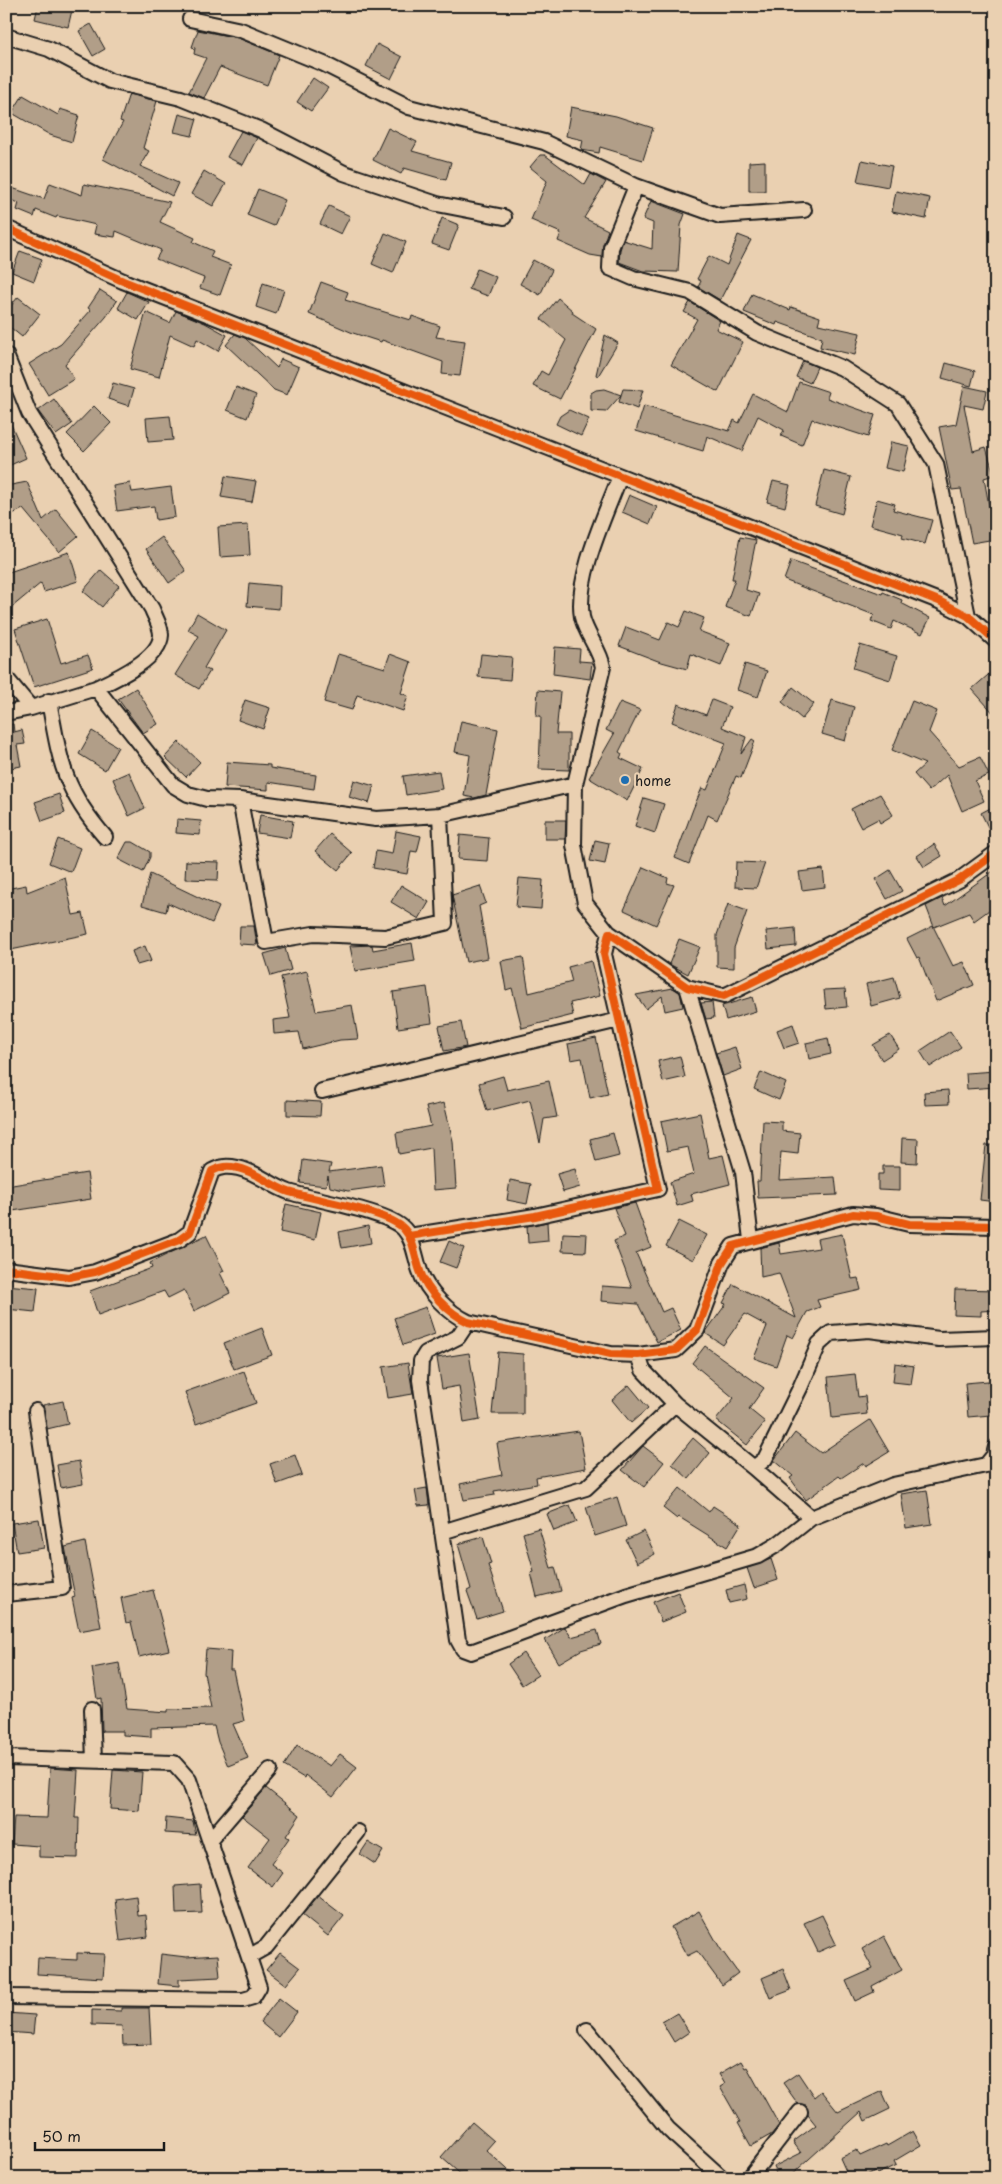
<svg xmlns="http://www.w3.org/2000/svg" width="1002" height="2184" viewBox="0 0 1002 2184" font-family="'Playpen Sans',sans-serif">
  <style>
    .building { fill: #b19e88; stroke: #1c1c1c }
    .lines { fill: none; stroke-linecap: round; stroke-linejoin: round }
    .street-casing { stroke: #1c1c1c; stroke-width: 18 }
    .street { stroke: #ead0b1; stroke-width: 14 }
    .cycleway-casing { stroke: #ead0b1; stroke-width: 11 }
    .cycleway { stroke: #e8590c; stroke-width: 8 }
    .poi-dot { fill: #1f6fb2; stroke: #ead0b1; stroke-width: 2 }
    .labels { text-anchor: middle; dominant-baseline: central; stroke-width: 4.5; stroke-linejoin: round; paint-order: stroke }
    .poi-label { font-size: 14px; fill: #1c1c1c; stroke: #ead0b1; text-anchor: start }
  </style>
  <rect width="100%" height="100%" fill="#ead0b1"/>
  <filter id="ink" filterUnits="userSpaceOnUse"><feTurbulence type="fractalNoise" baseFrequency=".02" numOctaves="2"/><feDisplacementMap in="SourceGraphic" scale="10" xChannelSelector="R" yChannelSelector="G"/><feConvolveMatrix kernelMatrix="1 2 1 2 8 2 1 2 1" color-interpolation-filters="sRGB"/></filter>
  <g filter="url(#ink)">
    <!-- building -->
    <path class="building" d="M38,6H73L68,27L35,19Z
      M91,24L105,49L93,56L79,31Z
      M198,30L238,38L279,55L267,85L220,67L204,98L189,92L206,58L194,54L195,48L192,47Z
      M377,44L402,57L391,79L366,66Z
      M313,78L328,88L311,111L297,102Z
      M129,94L157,101L143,148L149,151L140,166L178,183L172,196L103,159L123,122L120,121Z
      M23,95L58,115L60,109L79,115L72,142L50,135L12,113Z
      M571,107L616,116L653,128L643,160L600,147L599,153L581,150L583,140L566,136Z
      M179,114L197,119L192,136L174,132Z
      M388,128L417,142L412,151L451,162L446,180L404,168L401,174L373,160Z
      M241,131L257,138L243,165L227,157Z
      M540,155H545L585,185L591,174L606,182L584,218L608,230L603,245L602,257L590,255L558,241L561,233L531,220L547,181L530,167Z
      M862,160L892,166L888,187L857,181Z
      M765,161V191H749V162Z
      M204,171L226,184L213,206L191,194Z
      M50,183L82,195L84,184L170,202L160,222L195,238L193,242L213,251L210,257L231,265L220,295L200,288L204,278L156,259L161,250L116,231L115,237L94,234L96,225L57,216L56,218L36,210L34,217L17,210L19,203L6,198L9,187L44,199Z
      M258,189L285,200L274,226L247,215Z
      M896,191L930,198L926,219L892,212Z
      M651,201L685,214L681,225L678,272L643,271L619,262L620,250L623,240L652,249L653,223L643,219Z
      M329,206L350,216L341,234L320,224Z
      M442,218L459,225L449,250L432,244Z
      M385,233L406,242L393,273L372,264Z
      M738,235L751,240L720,300L698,287L701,281L697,279L709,256L727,265Z
      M20,251L42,259L34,281L12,272Z
      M533,260L552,270L540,295L520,284Z
      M477,269L496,277L488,296L469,289Z
      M321,282L348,292L345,300L411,320L412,316L440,326L436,337L465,341L460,376L442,374L443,362L382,340L381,342L353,333L309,314Z
      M263,283L284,290L276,314L256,307Z
      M100,290L117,301L106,317L65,364L74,379L48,395L29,364L61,344L91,310L88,308Z
      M127,292L149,302L138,320L118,308Z
      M752,294L790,310L791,307L820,317L818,324L860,333L855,355L820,347L822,338L777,322L776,325L744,312Z
      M18,297L40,314L22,337L6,324V312Z
      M558,298L573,311L572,313L596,329L560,399L533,386L541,371L548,375L566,340L541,319Z
      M690,302L720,321L716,329L743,342L718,392L671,365L697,319L684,312Z
      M176,311L205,323L227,335L218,351L197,339L194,346L170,335L159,377L130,369L146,312L170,323Z
      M235,334L245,338L277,368L281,359L299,367L287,395L274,390L226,345Z
      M605,335L618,343L598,376L596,375Z
      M803,361L817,367L810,383L796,377Z
      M946,363L975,371L971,386L942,378Z
      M799,382L829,392L827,398L875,415L868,437L812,419L802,445L781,436L784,430L758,416L742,451L707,436L703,451L636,431L644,406L729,431L734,420L739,423L753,394L788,412Z
      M113,383L134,389L129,406L108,399Z
      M964,386L987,391L983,409L964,405L973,451L986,447L994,475L984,478L995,539L972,543L961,489L952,490L939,427L956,424Z
      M236,387L256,395L247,418L227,410Z
      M604,389L621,395L623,389L643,390L637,409L619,402L621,395L606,412L591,411V393L596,390Z
      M54,399L72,424L56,435L38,411Z
      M94,406L111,423L84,451L67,434Z
      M569,410L589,419L581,436L556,424L560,416Z
      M6,413L26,458L6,467Z
      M170,416L173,440L148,442L146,418Z
      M891,442L909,446L903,472L885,468Z
      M824,470L851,477L842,514L815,506Z
      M225,476L256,481L252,502L221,497Z
      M773,481L790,485L785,507L767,502Z
      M27,482L43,520L56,509L78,536L59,552L23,509L6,517V486Z
      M130,483L132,492L171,487L175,517L156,520L154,506L117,511L113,486Z
      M629,495L657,507L650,524L622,512Z
      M877,499L895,504L893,510L932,520L925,544L902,538L903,534L870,525Z
      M248,525L250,555L220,557L218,527Z
      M162,537L186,571L169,583L146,549Z
      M740,537L756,540L746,590L759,594L751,616L725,607L735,579H732Z
      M69,552L78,581L44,592L41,583L6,612V573Z
      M791,561L882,594L883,592L902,600L901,603L930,618L922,634L894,621L891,629L871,621L874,615L784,580Z
      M101,570L119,586L102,607L83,591Z
      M249,583L280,586L279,609L247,606Z
      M686,611L704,618L699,631L730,643L721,666L691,654L687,669L658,661L619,646L626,627L660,640L668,622L679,627Z
      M197,613L226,630L204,668L210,671L199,689L175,675L199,636L188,630Z
      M47,619L61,663L88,655L93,668L34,687L15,629Z
      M860,645L897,656L890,680L853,668Z
      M555,647L580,649L579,661L592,662L590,679L553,674Z
      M338,654L385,668L390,654L411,662L401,693L408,696L403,711L357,695L352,710L324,702Z
      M481,654L512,657L510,680L478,677Z
      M745,664L767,671L758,697L737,690Z
      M996,668V716L972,689Z
      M793,687L814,704L802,719L782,702Z
      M136,688L158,724L143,733L118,699Z
      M538,690L560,692L556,734H569V770L539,769L541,716H536Z
      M245,700L270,708L263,729L238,720Z
      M712,700L730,707L722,727L746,737L741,754L752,739L755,741L741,778L736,776L717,820L708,815L689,864L675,858L693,809L702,788L707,790L726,743L672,722L678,704L706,715Z
      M832,700L854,707L845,741L822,734Z
      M912,701L937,711L929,732L959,766L980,757L989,775L975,781L984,801L962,811L947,775L929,791L914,774L925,764L892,750Z
      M620,702L640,710L619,752L622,754L620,758L643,769L627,801L589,778L614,734L606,730Z
      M461,721L498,729L486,795L474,798L464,796L470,755L455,752Z
      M13,724L14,732L22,730L25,744L17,745L21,766L6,769V725Z
      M92,731L118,747L105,770L79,754Z
      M179,742L200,762L186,777L165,757Z
      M227,762L270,765V768L316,775L314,789L268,782V790L225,787Z
      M439,771L442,789L406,795L403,776Z
      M129,772L145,808L129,816L113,779Z
      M354,780L374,786L369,803L349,797Z
      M59,794L65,813L42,821L35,802Z
      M880,794L893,815L880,823L878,819L861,828L851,809Z
      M644,798L664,804L655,833L635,826Z
      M996,805V843L981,813Z
      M260,815L293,821L290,838L257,833Z
      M177,819L201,821L200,835L176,833Z
      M545,820H566L565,839H545Z
      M396,831L421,836L417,852L411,851L407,874L373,868L376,851L392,854Z
      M330,834L352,853L338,870L315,851Z
      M460,835L489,838L487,861L458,859Z
      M58,839L80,848L71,872L49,863Z
      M595,840L609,843L605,864L590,861Z
      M127,842H133L150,852V857L143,872L118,859Z
      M934,844L942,856L924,867L917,856Z
      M186,861L219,862L218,880L185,879Z
      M736,862L765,863L756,888L735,887Z
      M643,867L668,878L667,883L674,885L656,925L624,910Z
      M823,869L825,887L802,890L799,872Z
      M996,869V905L974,921L969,913L934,927L926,906L942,898L945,906Z
      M890,870L902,891L887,899L876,879Z
      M150,874L219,907L212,923L168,903L166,912L142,905Z
      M65,877L73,915L83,913L88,934L6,951V889L26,885L27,892Z
      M519,878L543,880L541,909L516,907Z
      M401,885L429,902L419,919L391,902Z
      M480,886L486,903L479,906L488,958L466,962L452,895Z
      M728,904L747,911L734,948V968L717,967V935Z
      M240,926H254L257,945L239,944Z
      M933,926L953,966L964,962L974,985L936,1001L919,957L917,958L907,939Z
      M795,928L796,946L768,949L766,931Z
      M679,939L700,947L688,974L669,964Z
      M412,943L415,961L355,971L350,946L372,945L373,950Z
      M145,946L151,961L137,965L132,951Z
      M285,948L291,970L271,976L264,954Z
      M523,957L529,993L572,982L568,967L591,961L600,996L570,1003L573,1015L522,1028L512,988L506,990L501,961Z
      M307,971L316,1011L352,1005L358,1039L340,1040L303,1049L299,1032L274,1034L273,1020L290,1018L281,977Z
      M894,977L900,998L871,1006L866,984Z
      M427,987L432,1023L398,1028L393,992Z
      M673,988L680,992L683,1007L665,1011L662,996L646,1009L636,995Z
      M845,989L847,1007L826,1009L824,990Z
      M752,997L756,1011L726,1020L722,1006Z
      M712,1002L714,1018L706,1019L701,1003Z
      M461,1022L466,1047L444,1051L439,1026Z
      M793,1024L799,1043L784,1048L777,1030Z
      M950,1031L961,1047L930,1067L920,1051Z
      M890,1035L899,1049L882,1060L873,1045Z
      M596,1038L608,1094L590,1098L582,1058L571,1060L568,1044Z
      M828,1038L831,1054L809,1059L806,1043Z
      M735,1047L742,1069L723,1076L716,1053Z
      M680,1056L685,1077L663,1082L658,1061Z
      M995,1071L996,1087L967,1089L966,1073Z
      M761,1072L786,1083L779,1100L754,1089Z
      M503,1076L507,1090L549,1081L557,1117L544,1119L540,1143L530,1100L487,1111L479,1083Z
      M948,1090L949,1104L925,1105L924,1092Z
      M287,1100L321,1102L320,1116L287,1115Z
      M444,1103L453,1141L456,1188L433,1190L431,1148L399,1154L396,1133L431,1126L426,1107Z
      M700,1113L709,1158L723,1155L730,1184L691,1194L693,1201L677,1206L670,1182L694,1174L688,1147L667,1151L661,1121Z
      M763,1121L782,1122V1131L800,1133L798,1154L781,1152L779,1180L835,1177L837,1195L758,1198L757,1181H760Z
      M613,1133L619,1156L596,1162L590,1139Z
      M902,1138L918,1139L917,1163L901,1162Z
      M986,1145H996V1202L980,1200Z
      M303,1160L331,1164L329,1172L381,1165L384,1186L348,1191L330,1187L328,1176L326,1186L300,1183Z
      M883,1166H900V1191L878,1190V1174H883Z
      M575,1169L580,1187L563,1192L557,1174Z
      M87,1173L91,1199L6,1212V1186Z
      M510,1180L531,1184L527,1204L507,1200Z
      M635,1203L651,1247L636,1253L662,1312L671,1308L681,1330L657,1342L638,1304L601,1301L602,1286L632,1288L614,1241L625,1236L614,1208Z
      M286,1204L321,1212L315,1240L280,1232Z
      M679,1221L707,1235L693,1260L666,1246Z
      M547,1222L548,1241L528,1243L527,1226Z
      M368,1226L371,1243L342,1248L339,1232Z
      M563,1233L587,1234L586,1252L562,1251Z
      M842,1234L852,1279L858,1278L861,1290L817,1300L820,1307L807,1312L793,1338L787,1335L776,1366L754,1358L767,1326L745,1314L723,1345L705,1333L726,1304L723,1303L733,1284L796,1318L779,1273L761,1277L760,1248L779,1243L781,1254L819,1248L817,1239Z
      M206,1235L224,1271L220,1273L230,1293L194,1311L184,1290L168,1298L164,1291L98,1315L90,1291L152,1268L150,1263Z
      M449,1241L464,1248L456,1268L440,1262Z
      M6,1285L38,1288L35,1312L6,1309Z
      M955,1289L996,1290V1310L981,1311V1316L954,1315Z
      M426,1307L435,1334L403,1345L394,1318Z
      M262,1328L272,1355L234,1369L224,1343Z
      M705,1346L764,1388L749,1409L765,1422L747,1445L716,1420L734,1398L692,1363Z
      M498,1352L523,1354V1414H492Z
      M469,1353L480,1420L464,1423L459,1386L442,1389L437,1358Z
      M408,1363L413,1394L388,1398L383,1367Z
      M895,1363L914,1366L911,1384L893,1382Z
      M244,1371L256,1403L196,1424L185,1392Z
      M855,1374L858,1397L865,1396L867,1414L832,1418L828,1377Z
      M988,1381L991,1415L968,1417L965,1383Z
      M629,1385L648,1408L631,1423L612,1400Z
      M63,1401L68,1424L47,1429L43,1405Z
      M870,1420L889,1452L866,1466L864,1463L841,1478L839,1476L806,1500L790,1478L793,1476L774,1460L795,1433L821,1453Z
      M579,1431L586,1468L536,1477L537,1484L494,1491L495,1495L464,1500L460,1484L502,1475L497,1443Z
      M693,1438L710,1453L689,1479L672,1464Z
      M643,1446L664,1462L644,1487L622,1470Z
      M295,1455L302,1475L277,1484L270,1464Z
      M79,1461L83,1484L61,1488L57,1465Z
      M427,1488L429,1505L418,1506L415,1490Z
      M680,1488L709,1512L713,1506L741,1524L727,1547L679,1517L677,1519L663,1508Z
      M927,1490L932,1524L906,1528L901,1494Z
      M617,1497L626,1526L595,1536L586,1507Z
      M570,1505L577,1522L554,1531L547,1514Z
      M39,1519L44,1548L17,1552L12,1523Z
      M539,1528L551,1568L555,1567L561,1591L537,1597L531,1573L534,1572L523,1533Z
      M644,1531L655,1554L637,1563L626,1540Z
      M483,1537L491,1564L488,1565L503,1611L477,1619L467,1591L471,1589L458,1544Z
      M85,1542L101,1627L79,1631L72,1598L75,1597L65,1547Z
      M771,1559L778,1580L754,1588L747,1568Z
      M744,1585L747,1599L729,1603L726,1590Z
      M153,1590L169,1650L139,1657L131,1622L126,1623L121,1598Z
      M678,1592L686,1612L661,1622L653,1602Z
      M565,1627L571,1637L597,1630L601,1644L581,1650L559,1663L545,1640Z
      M206,1649L231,1651L230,1670H233L244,1721L233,1724L248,1758L228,1766L218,1742L214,1726L151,1728V1737L123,1735V1731H102L101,1698L97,1699L92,1668L119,1663L127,1709L168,1712V1709L211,1708L204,1673Z
      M523,1653L538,1675L522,1685L508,1664Z
      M297,1745L330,1766L340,1754L357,1767L333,1797L305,1775L304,1778L284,1766Z
      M50,1768L78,1770L75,1818H79L78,1858L39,1857V1846L12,1844L14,1817L47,1818Z
      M113,1770L142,1772L139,1811L110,1809Z
      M266,1788L300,1815L286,1836L289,1838L271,1864L283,1873L273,1887L248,1868L270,1838L242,1816Z
      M166,1818L193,1821L196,1835L165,1833Z
      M368,1842L383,1851L375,1864L360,1854Z
      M200,1884L202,1913L176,1914L175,1886Z
      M136,1896L138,1916L146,1915L148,1937L120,1941L115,1899Z
      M318,1896L344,1916L328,1936L302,1915Z
      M699,1911L720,1948L738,1973L722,1985L697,1951L687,1956L671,1927Z
      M822,1915L836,1944L818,1952L804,1923Z
      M884,1936L902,1970L872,1986L874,1992L855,2001L846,1981L873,1969L862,1949Z
      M77,1953L105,1954L103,1978L37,1974L38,1958L77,1960Z
      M280,1953L300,1968L286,1985L266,1970Z
      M161,1954L186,1957L218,1955L220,1977L179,1979V1986L158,1984Z
      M783,1969L791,1990L770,1998L762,1978Z
      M279,1998L297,2012L278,2037L260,2022Z
      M121,2008H149L151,2044L123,2045L122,2026L92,2025V2010L121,2011Z
      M6,2013L35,2015L33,2034L6,2032Z
      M677,2013L689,2032L674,2042L662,2022Z
      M741,2061L745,2068L747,2067L779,2125L772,2134L751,2146L738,2123L740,2122L720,2087L725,2084L719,2074Z
      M798,2073L814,2097L821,2091L838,2112L882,2091L890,2109L865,2121L861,2112L788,2178H778L773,2167L801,2153L793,2142L816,2125L808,2115L806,2105L798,2104L783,2083Z
      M472,2122L494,2141L486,2150L517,2178H465L441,2157Z
      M913,2131L921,2145L894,2161L896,2165L877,2174L875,2171L860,2178H849L840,2158L857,2150L860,2156L886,2144L887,2146Z"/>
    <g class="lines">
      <!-- street casing -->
      <g class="street-casing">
        <path id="street" d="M190,19L241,30L324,64L409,107L544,142L636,186L720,216L804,210
          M6,36L49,49L110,81L181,98L261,130L344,173L437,204L504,217
          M636,186L611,248L610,268L633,278L690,292L757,333L842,368L898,404L936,464L968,616
          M6,228L123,281L939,601L968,616L996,641
          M6,355L29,413L152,609C155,617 161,626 161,635C160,659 115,679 96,688
          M6,678L31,708L96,688L173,785L188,794L207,799L240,800L376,819L440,815L575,784L574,845L585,903L609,933
          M49,701C60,761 63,789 105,837
          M6,713L31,708
          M575,784L603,667C600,649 586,635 582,617C575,577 606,514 620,476
          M240,800L266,942L313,934L385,937L445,923L440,815
          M687,987L743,1172L751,1240
          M322,1091L619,1020
          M409,1236L535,1216L658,1189L604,954L609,933L687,987L724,996L959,880L996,853
          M6,1269L69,1277L95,1272L179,1240L190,1232L212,1171C221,1166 228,1166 238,1168C257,1172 271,1186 289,1192C315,1200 388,1211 404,1229C414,1240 415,1257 420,1271C427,1292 449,1313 468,1322L611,1354L638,1355L676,1350L697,1330L722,1263L733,1246L853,1214L876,1216L909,1224L996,1226
          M468,1322L458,1337L426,1353L421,1361L420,1380L458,1640L463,1649L471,1652L626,1595L758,1556L778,1544L811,1518L893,1485L986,1465L994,1455L996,1447
          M638,1355L643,1370L675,1404L754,1468L811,1518
          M754,1468L765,1459L800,1388L819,1344L831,1333L869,1330L939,1339L996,1337
          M442,1532L586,1488L675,1404
          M6,1594L62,1588L36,1411
          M92,1709L94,1760
          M6,1758L174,1763L189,1780L259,1987L253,1997L243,2000L6,1997
          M210,1840L270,1770
          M250,1956L266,1947L358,1832
          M587,2030L668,2129L722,2178
          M749,2178L800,2112"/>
      </g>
      <!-- street -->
      <use href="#street" class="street"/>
      <!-- cycleway casing -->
      <g class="cycleway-casing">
        <path id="cycleway" d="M6,228L123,281L939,601L968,616L996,641
          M409,1236L535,1216L658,1189L604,954L609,933L687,987L724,996L959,880L996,853
          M6,1269L69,1277L95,1272L179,1240L190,1232L212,1171C221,1166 228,1166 238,1168C257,1172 271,1186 289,1192C315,1200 388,1211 404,1229C414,1240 415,1257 420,1271C427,1292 449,1313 468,1322L611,1354L638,1355L676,1350L697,1330L722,1263L733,1246L853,1214L876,1216L909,1224L996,1226"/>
      </g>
      <!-- cycleway -->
      <use href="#cycleway" class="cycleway"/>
    </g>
  </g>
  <!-- markers -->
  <circle class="poi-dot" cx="625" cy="780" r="5"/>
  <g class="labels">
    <!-- poi labels -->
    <g class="poi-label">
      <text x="635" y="780">home</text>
    </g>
  </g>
  <!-- margin -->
  <rect width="1002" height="2184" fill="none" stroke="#ead0b1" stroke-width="25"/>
  <rect x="12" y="12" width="977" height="2159" fill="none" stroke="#1c1c1c" stroke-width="2" filter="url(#ink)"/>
  <!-- scale -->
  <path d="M35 2142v8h129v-8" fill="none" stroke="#1c1c1c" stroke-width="2.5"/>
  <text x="42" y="2142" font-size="15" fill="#1c1c1c" stroke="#ead0b1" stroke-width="4" paint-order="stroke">50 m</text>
</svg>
